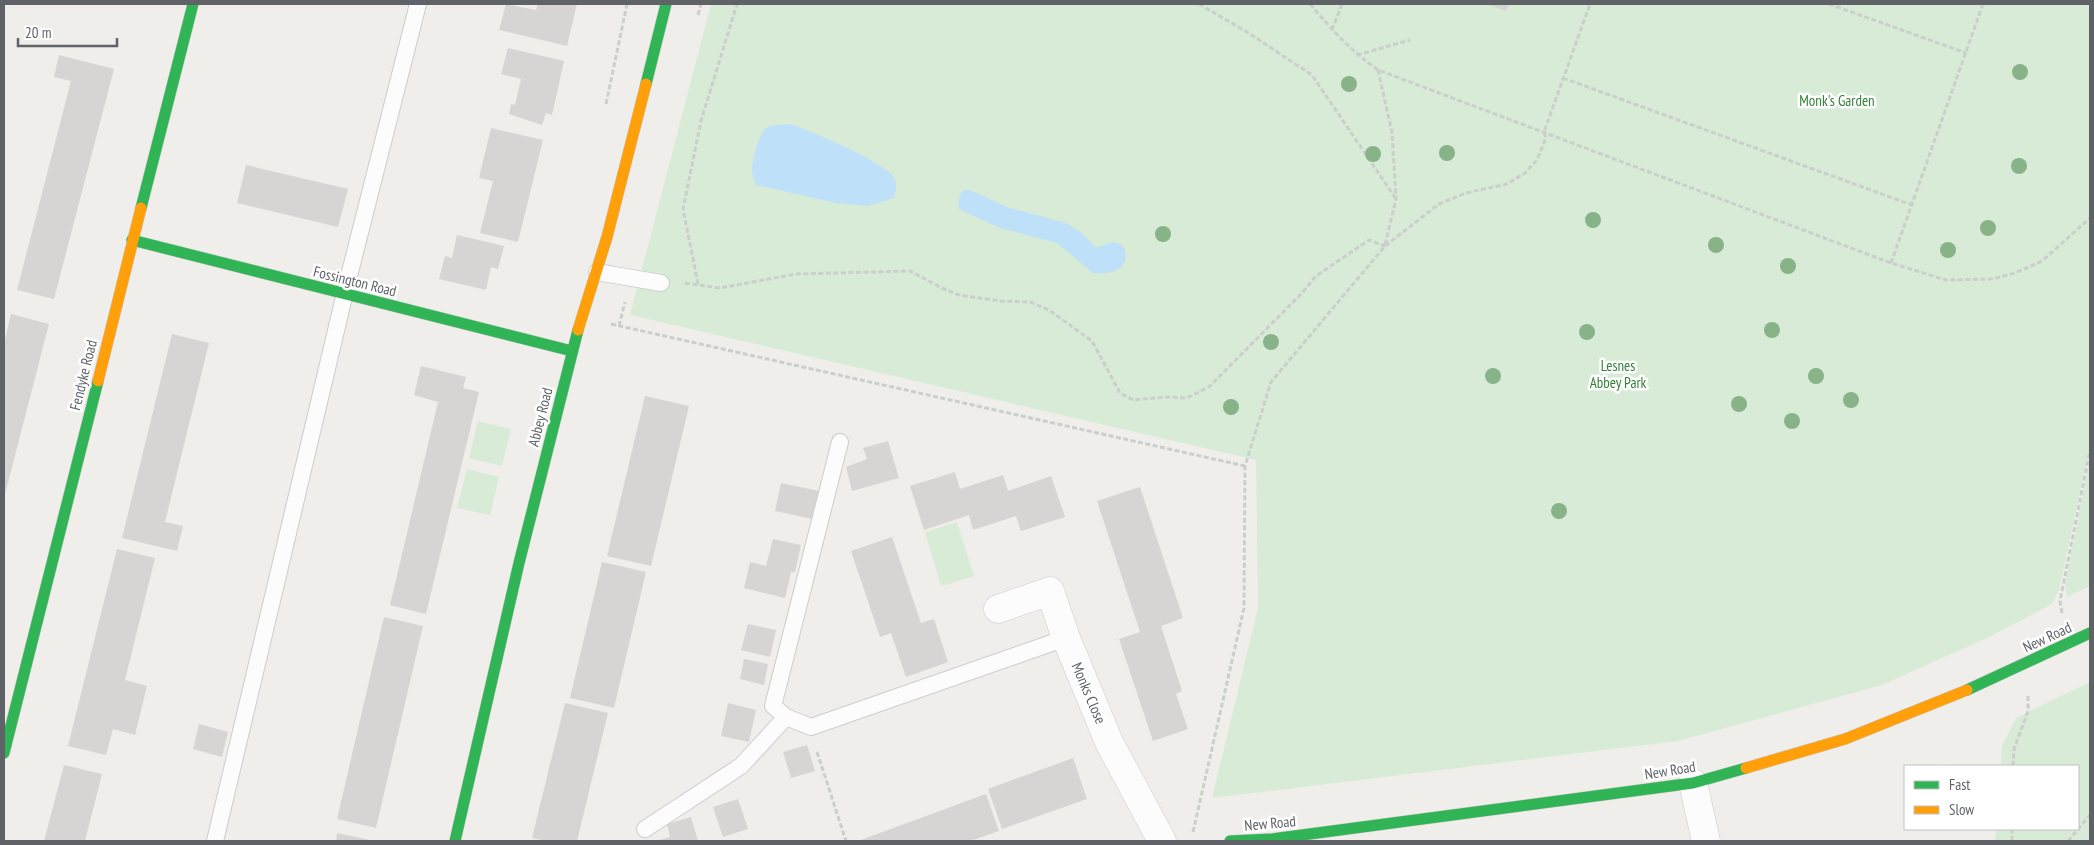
<svg xmlns="http://www.w3.org/2000/svg" width="2094" height="845" viewBox="0 0 2094 845" font-family="'PT Sans Narrow',sans-serif">
  <style>
    .green { fill: #d8ebd6 }
    .water { fill: #bfe0f9 }
    .building { fill: #d6d5d3 }
    .lines { fill: none; stroke-linecap: round; stroke-linejoin: round }
    .lane-casing { stroke: #cbcccc; stroke-width: 18 }
    .street-casing { stroke: #cbcccc; stroke-width: 29 }
    .fast-casing { stroke: #cacacb; stroke-width: 12 }
    .slow-casing { stroke: #cacacb; stroke-width: 12 }
    .path { stroke: #cacfcc; stroke-width: 3; stroke-dasharray: 5 2.5; stroke-linecap: butt }
    .lane { stroke: #fdfcfc; stroke-width: 16 }
    .street { stroke: #fdfcfc; stroke-width: 28 }
    .fast { stroke: #30b455; stroke-width: 11 }
    .slow { stroke: #ff9f0a; stroke-width: 11 }
    .tree { fill: #88b388 }
    .labels { text-anchor: middle; dominant-baseline: central; stroke-width: 5; stroke-linejoin: round; paint-order: stroke }
    .park-label { font-size: 15px; fill: #348238; stroke: #fff }
    .street-label { font-size: 15px; fill: #5f6368; stroke: #fff }
  </style>
  <rect width="100%" height="100%" fill="#efeeea"/>
  <!-- green -->
  <path class="green" d="M711,4H2090V445L2059,590L2052,604L1989,637L1882,685L1678,741L1212,798L1258,608L1256,460L630,315Z
    M478,421L511,429L502,466L469,458Z
    M2090,458V586L2067,597L2065,585Z
    M467,469L499,477L490,515L457,508Z
    M957,522L974,576L941,586L925,532Z
    M2090,682V841H1995L1996,829H2078V766H2001L2002,746L2016,718Z"/>
  <!-- water -->
  <path class="water" d="M790,124C811,131 880,160 893,176C898,183 896,191 894,198L868,206L836,203L756,185C754,180 752,175 752,170C752,161 759,133 766,128C772,124 782,125 790,124Z
    M964,190H970L1007,207L1066,223L1082,233L1095,247C1104,248 1109,240 1118,243C1129,248 1128,265 1117,270C1111,273 1100,274 1093,273L1057,243L1000,228L959,209C958,201 958,196 964,190Z"/>
  <!-- building -->
  <path class="building" d="M506,4L536,10L538,4H577L567,46L499,30Z
    M1486,4H1509L1506,11Z
    M508,48L564,61L552,115L546,113L542,125L509,114L511,104L515,105L521,79L501,74Z
    M59,55L114,69L54,299L17,290L71,81L54,77Z
    M491,128L543,140L518,242L480,233L493,181L479,178Z
    M246,165L348,189L338,227L237,203Z
    M457,235L504,246L498,269L491,267L486,290L439,279L445,256L452,258Z
    M11,314L49,324L4,498V344Z
    M172,334L209,343L165,522L183,526L177,551L122,538Z
    M421,366L466,377L463,388L479,392L426,614L390,605L438,402L414,395Z
    M645,396L689,406L651,566L607,556Z
    M888,441L899,478L852,491L846,467L867,459L863,448Z
    M955,472L960,489L1003,475L1008,491L1051,476L1065,517L1021,531L1016,516L973,530L969,515L924,530L910,486Z
    M781,483L819,491L812,519L775,511Z
    M1140,487L1183,618L1161,626L1182,691L1176,694L1188,729L1153,741L1119,639L1140,632L1097,501Z
    M892,537L921,623L934,619L948,662L906,677L891,633L880,637L851,551Z
    M773,539L801,545L795,572H791L785,598L744,588L750,562L766,566Z
    M117,549L155,558L125,680L147,686L135,735L113,729L106,755L68,746Z
    M602,562L646,572L614,708L570,698Z
    M384,617L423,626L376,828L337,819Z
    M748,624L776,630L770,657L741,650Z
    M744,659L768,664L764,685L740,679Z
    M565,703L608,713L577,841H545L532,838Z
    M728,703L756,710L749,742L721,736Z
    M199,724L228,732L222,757L193,749Z
    M807,745L815,771L791,778L783,752Z
    M1073,758L1087,799L1002,829L988,789Z
    M64,765L102,774L85,841H44Z
    M986,794L999,831L970,841H858Z
    M738,799L748,829L723,837L713,807Z
    M691,817L698,841H656L670,837L667,824Z
    M337,833L370,840V841H336Z"/>
  <g class="lines">
    <!-- lane casing -->
    <g class="lane-casing">
      <path id="lane" d="M597,272L661,283
        M840,442L773,706L786,717L811,727L1066,638
        M645,829L741,766L786,717
        M215,841L348,280L418,4"/>
    </g>
    <!-- street casing -->
    <g class="street-casing">
      <path id="street" d="M998,609L1050,591L1066,638L1109,742L1162,841
        M1693,783L1706,841"/>
    </g>
    <!-- fast casing -->
    <g class="fast-casing">
      <path id="fast" d="M646,84L666,4
        M141,208L193,4
        M132,240L572,351
        M1967,690L2090,633
        M4,753L98,381
        M455,841L519,563L578,330
        M1230,841L1272,839L1693,783L1746,768"/>
    </g>
    <!-- slow casing -->
    <g class="slow-casing">
      <path id="slow" d="M578,330L607,237L646,84
        M98,381L141,208
        M1746,768L1845,739L1967,690"/>
    </g>
    <!-- path -->
    <path class="path" d="M1199,4L1247,32L1312,75L1396,199
      M1310,4C1331,29 1351,51 1378,70L1891,263L1946,280L1992,279L2015,273L2042,261L2090,218
      M1829,4L1966,53
      M698,15L701,4
      M1332,30L1342,4
      M1357,55L1410,40
      M1378,70L1392,132L1396,199L1385,245
      M1563,78L1912,205
      M606,104L627,4
      M1891,263L1983,4
      M685,283L720,288L796,274L910,271L942,288L959,295L1000,301L1030,302L1049,310L1092,341L1120,393L1133,400L1166,397L1187,398L1209,387L1302,293L1316,276L1369,240L1385,246
      M698,284L683,209L701,121L737,4
      M611,324L1245,466
      M619,326L625,302
      M2062,613L2060,601L2090,450
      M817,752L846,841
      M2013,766L2014,749L2028,711V695
      M1193,832L1244,608L1245,466L1271,382L1385,246L1439,204L1466,193L1507,184L1525,173L1537,160L1546,138L1544,132L1590,4
      M2012,841V829
      M2068,841L2090,815"/>
    <!-- lane -->
    <use href="#lane" class="lane"/>
    <!-- street -->
    <use href="#street" class="street"/>
    <!-- fast -->
    <use href="#fast" class="fast"/>
    <!-- slow -->
    <use href="#slow" class="slow"/>
  </g>
  <!-- trees -->
  <g class="tree">
    <circle cx="2020" cy="72" r="8"/>
    <circle cx="1349" cy="84" r="8"/>
    <circle cx="1447" cy="153" r="8"/>
    <circle cx="1373" cy="154" r="8"/>
    <circle cx="2019" cy="166" r="8"/>
    <circle cx="1593" cy="220" r="8"/>
    <circle cx="1988" cy="228" r="8"/>
    <circle cx="1163" cy="234" r="8"/>
    <circle cx="1716" cy="245" r="8"/>
    <circle cx="1948" cy="250" r="8"/>
    <circle cx="1788" cy="266" r="8"/>
    <circle cx="1772" cy="330" r="8"/>
    <circle cx="1587" cy="332" r="8"/>
    <circle cx="1271" cy="342" r="8"/>
    <circle cx="1493" cy="376" r="8"/>
    <circle cx="1816" cy="376" r="8"/>
    <circle cx="1851" cy="400" r="8"/>
    <circle cx="1739" cy="404" r="8"/>
    <circle cx="1231" cy="407" r="8"/>
    <circle cx="1792" cy="421" r="8"/>
    <circle cx="1559" cy="511" r="8"/>
  </g>
  <g class="labels">
    <!-- park labels -->
    <g class="park-label">
      <text x="1837" y="100">Monk's Garden</text>
      <text x="1618" y="365">Lesnes<tspan x="1618" dy="17">Abbey Park</tspan></text>
    </g>
    <!-- street labels -->
    <g class="street-label">
      <text transform="translate(355 281) rotate(14)">Fossington Road</text>
      <text transform="translate(83 375) rotate(-76)">Fendyke Road</text>
      <text transform="translate(540 417) rotate(-76)">Abbey Road</text>
      <text transform="translate(2047 637) rotate(-25)">New Road</text>
      <text transform="translate(1089 693) rotate(67)">Monks Close</text>
      <text transform="translate(1670 770) rotate(-9)">New Road</text>
      <text transform="translate(1270 823) rotate(-5)">New Road</text>
    </g>
  </g>
  <!-- border -->
  <rect width="2094" height="845" fill="none" stroke="#5f6368" stroke-width="10"/>
  <!-- legend -->
  <rect x="1904" y="765" width="175" height="65" fill="#ffffff" stroke="#bfc1c3"/>
  <rect x="1914" y="781" width="25" height="8" fill="#30b455" stroke="#bfc1c3"/>
  <text x="1949" y="790" font-size="15" fill="#5f6368">Fast</text>
  <rect x="1914" y="806" width="25" height="8" fill="#ff9f0a" stroke="#bfc1c3"/>
  <text x="1949" y="815" font-size="15" fill="#5f6368">Slow</text>
  <!-- scale -->
  <path d="M18 38v8h99v-8" fill="none" stroke="#5f6368" stroke-width="2.5"/>
  <text x="25" y="38" font-size="15" fill="#5f6368" stroke="#ffffff" stroke-width="4" paint-order="stroke">20 m</text>
</svg>
